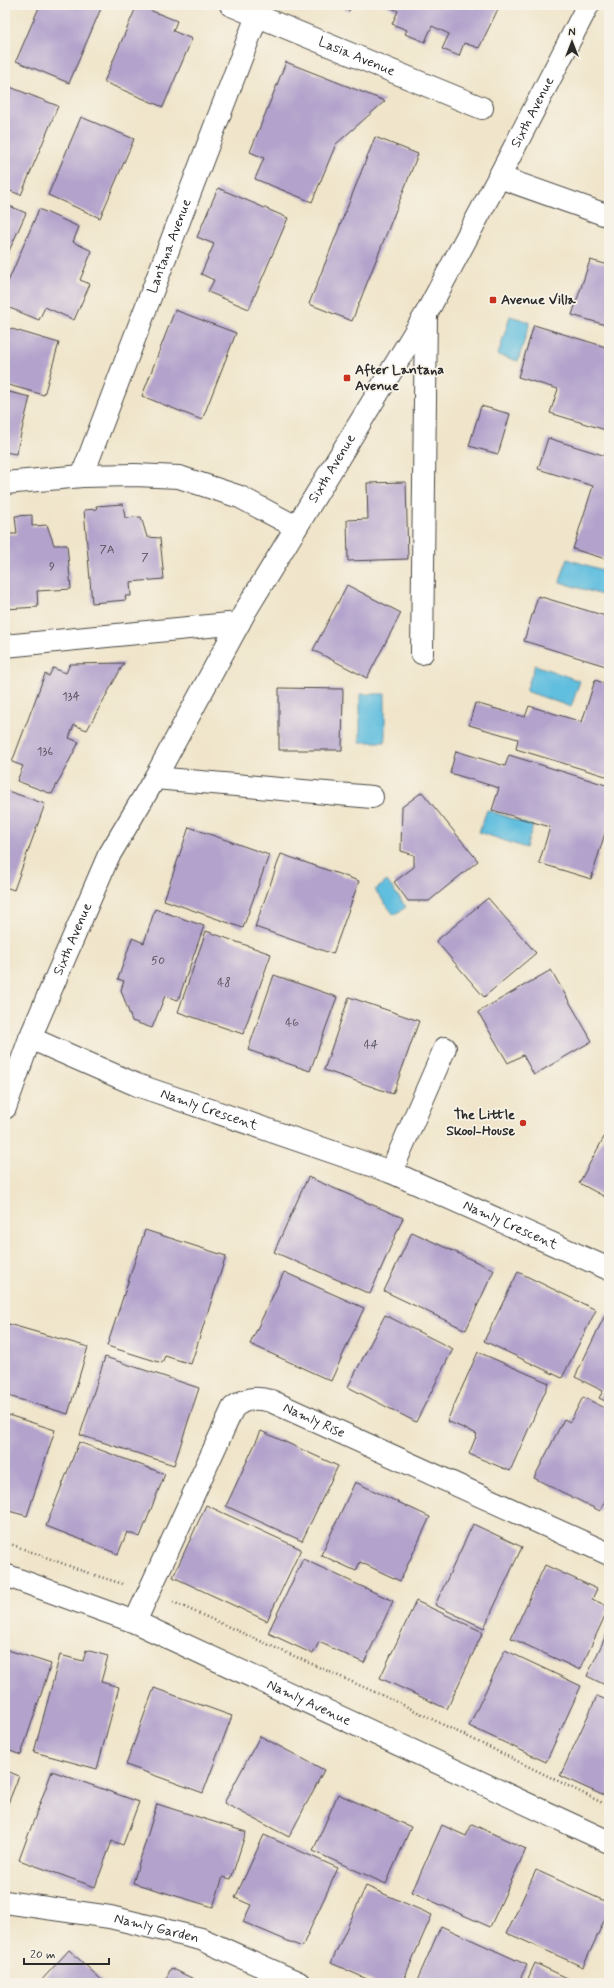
<svg xmlns="http://www.w3.org/2000/svg" width="614" height="1988" viewBox="0 0 614 1988" font-family="Mynerve,sans-serif">
  <style>
    .water { fill: #60bede; stroke: #467484 }
    .building { fill: #b3a3cc }
    .lines { fill: none; stroke-linecap: round; stroke-linejoin: round }
    .street-casing { stroke: #494743; stroke-width: 24 }
    .secondary-casing { stroke: #494743; stroke-width: 24 }
    .path { stroke: #494743; stroke-width: 2.5; stroke-dasharray: 1 3; stroke-linecap: butt }
    .street { stroke: #fff; stroke-width: 22 }
    .secondary { stroke: #fff; stroke-width: 22 }
    .poi-dot { fill: #c8321e; stroke: #f7f3e8; stroke-width: 1.5 }
    .labels { text-anchor: middle; dominant-baseline: central; stroke-width: 3.5; stroke-linejoin: round; paint-order: stroke }
    .number-label { font-size: 12px; fill: #4d4953 }
    .street-label { font-size: 14px; fill: #2b2b2b; stroke: #f7f3e8 }
    .poi-label { font-size: 14px; font-weight: bold; fill: #2b2b2b; stroke: #f7f3e8; text-anchor: start }
  </style>
  <rect width="100%" height="100%" fill="#f7f3e8"/>
  <filter id="ink" filterUnits="userSpaceOnUse"><feTurbulence type="fractalNoise" baseFrequency=".025" numOctaves="2"/><feDisplacementMap in="SourceGraphic" scale="8" xChannelSelector="R" yChannelSelector="G"/><feConvolveMatrix kernelMatrix="1 2 1 2 8 2 1 2 1" color-interpolation-filters="sRGB"/></filter>
  <filter id="wash" filterUnits="userSpaceOnUse"><feTurbulence type="fractalNoise" baseFrequency=".012" numOctaves="4" result="noise"/><feDisplacementMap in="SourceGraphic" scale="16" xChannelSelector="R" yChannelSelector="G"/><feGaussianBlur stdDeviation="0.9" result="paint"/><feColorMatrix in="noise" values="0 0 0 0 0 0 0 0 0 0 0 0 0 0 0 0 0 1.4 0 .05"/><feComposite in="paint" operator="in"/></filter>
  <g filter="url(#wash)">
    <rect width="100%" height="100%" fill="#f0e5ca"/>
    <!-- water -->
    <path class="water" d="M510,316L530,322L518,361L498,355Z
      M567,559L609,572L608,597L560,582Z
      M535,665L580,681L571,707L526,691Z
      M360,694H385V742H360Z
      M487,810L533,826L526,848L479,832Z
      M387,881L406,907L394,915L375,890Z"/>
    <g id="blocks">
      <!-- building -->
      <path class="building" d="M40,5L102,6L69,83L16,61Z
        M137,5L177,21L173,31L192,39L163,107L104,82Z
        M334,5H352L349,11Z
        M385,5H500L479,48L464,43L459,56L442,49L449,34L432,26L425,42L405,34L407,30L392,24L398,11Z
        M286,62L385,101L336,144L312,202L255,179L264,158L250,152Z
        M5,85L58,106L21,195L5,189Z
        M81,117L134,139L100,218L48,195Z
        M375,137L418,154L352,321L309,304Z
        M218,188L288,218L249,309L208,292L214,280L201,274L214,244L197,237Z
        M5,204L26,213L5,260Z
        M39,209L79,227L73,242L92,251L80,280L90,284L74,320L45,307L39,320L5,306V289Z
        M590,260L609,265V326L572,315Z
        M175,310L236,333L202,420L142,396Z
        M534,325L609,348V431L550,413L558,389L518,377Z
        M5,327L59,343L44,395L5,384Z
        M5,391L30,397L16,454L5,452Z
        M481,406L510,414L498,454L469,446Z
        M548,438L609,457V560L573,549L593,486L538,469Z
        M406,482L408,559L348,561L347,520L368,519L367,483Z
        M123,504L125,518L141,517L147,537L160,538L164,579L130,582L131,596H125L126,600L92,603L84,510L97,509L96,506Z
        M32,515V526L47,525L54,545H67L71,589L37,591L38,607L5,609V534H17L15,516Z
        M347,585L401,613L367,678L313,650Z
        M538,596L609,617V667L524,641Z
        M124,663L87,730L74,725L69,738L79,742L52,794L17,781L23,766L12,762L45,674L49,676L53,668L66,673L70,664Z
        M595,680L609,685V777L516,749L518,739L469,725L475,703L525,717L529,706L582,722Z
        M279,688L343,689L342,750H279Z
        M456,751L505,766L509,755L609,786V820L591,879L539,863L550,827L492,810L499,788L450,773Z
        M5,790L45,804L14,890L5,887Z
        M422,792L478,861L429,901H408L394,882L414,867V855L401,851L402,807Z
        M189,827L269,855L243,928L164,900Z
        M281,854L359,881L333,954L255,927Z
        M488,898L536,953L484,997L436,941Z
        M155,909L204,926L178,1000L165,996L152,1028L132,1021L121,990L124,981L118,979L132,938L144,943Z
        M206,931L271,954L243,1034L178,1012Z
        M551,970L592,1041L534,1075L523,1055L508,1063L478,1012Z
        M274,975L337,997L310,1071L248,1050Z
        M349,997L419,1021L393,1094L324,1070Z
        M609,1128V1199L579,1183Z
        M308,1177L403,1218L370,1294L274,1252Z
        M145,1230L226,1256L191,1364L165,1356L162,1363L107,1346Z
        M412,1232L494,1270L466,1330L384,1291Z
        M284,1272L364,1308L331,1381L250,1344Z
        M518,1272L596,1310L562,1378L484,1341Z
        M606,1313L609,1315V1403L599,1398L603,1391L575,1377Z
        M385,1315L453,1349L416,1422L348,1387Z
        M5,1323L88,1347L68,1414L5,1395Z
        M478,1352L549,1383L510,1471L469,1454L477,1434L447,1421Z
        M105,1357L199,1388L174,1465L80,1435Z
        M583,1397L609,1410V1493L600,1511L534,1478L564,1419L570,1422Z
        M5,1414L55,1430L27,1516L5,1510Z
        M261,1431L338,1466L302,1541L226,1506Z
        M79,1442L165,1474L140,1537L127,1532L118,1554L46,1526Z
        M355,1482L430,1517L400,1581L360,1562L356,1571L321,1555Z
        M206,1505L301,1549L267,1621L173,1577Z
        M473,1524L522,1547L484,1628L435,1605Z
        M303,1559L393,1601L364,1663L319,1642L313,1654L268,1633Z
        M545,1565L597,1589L592,1599L609,1607L580,1670L511,1638Z
        M416,1601L483,1632L447,1709L380,1678Z
        M609,1629V1687L587,1676Z
        M5,1649L51,1664L21,1755L5,1749Z
        M86,1650L108,1656L101,1682L119,1687L97,1769L34,1752L60,1655L83,1661Z
        M505,1650L581,1686L546,1762L469,1726Z
        M154,1688L232,1716L203,1793L126,1765Z
        M597,1696L609,1701V1798L560,1776Z
        M260,1736L324,1770L289,1837L224,1803Z
        M5,1770L19,1776L5,1811Z
        M52,1771L139,1802L123,1845L112,1841L95,1887L19,1860Z
        M338,1794L411,1827L386,1884L313,1851Z
        M157,1804L246,1832L231,1879L223,1877L213,1907L133,1883Z
        M472,1824L526,1849L490,1927L412,1892L442,1825L466,1836Z
        M264,1835L338,1868L302,1947L243,1922L251,1905L235,1898Z
        M536,1870L609,1903V1910L583,1967L507,1933Z
        M366,1886L432,1915L402,1983H376L331,1963Z
        M441,1926L527,1965L518,1983H416Z
        M69,1950L105,1983H39Z
        M535,1963L578,1983H526Z
        M171,1968L202,1983H164Z"/>
    </g>
  </g>
  <g filter="url(#ink)">
    <use href="#blocks" fill-opacity="0" stroke="#494743" stroke-width="1"/>
    <g class="lines">
      <!-- street casing -->
      <g class="street-casing">
        <g id="street">
          <path id="s1" d="M231,5L482,108"/>
          <path d="M499,177L609,216"/>
          <path id="s2" d="M82,476L257,16"/>
          <path d="M5,483L82,476L135,475L179,477L240,497L296,527"/>
          <path d="M5,646L239,623"/>
          <path d="M422,653L426,314"/>
          <path d="M155,778L372,797"/>
          <path id="s3" d="M30,1038L137,1085L391,1172L609,1269"/>
          <path d="M391,1172L445,1048"/>
          <path id="s4" d="M5,1575L135,1622L609,1842"/>
          <path id="s5" d="M135,1622L233,1408C245,1398 256,1397 271,1401L609,1554"/>
          <path id="s6" d="M5,1902L110,1917L201,1939L299,1983"/>
        </g>
      </g>
      <!-- secondary casing -->
      <g class="secondary-casing">
        <g id="secondary">
          <path id="s7" d="M5,1108L30,1038L108,857L155,778L246,610L426,314L499,177L588,5"/>
        </g>
      </g>
      <!-- path -->
      <path class="path" d="M5,1542L91,1574L123,1584
        M173,1602L397,1702L609,1806"/>
      <!-- street -->
      <use href="#street" class="street"/>
      <!-- secondary -->
      <use href="#secondary" class="secondary"/>
    </g>
  </g>
  <!-- markers -->
  <g class="poi-dot">
    <rect x="489" y="296" width="8" height="8" rx="2"/>
    <rect x="343" y="374" width="8" height="8" rx="2"/>
    <circle cx="523" cy="1123" r="4"/>
  </g>
  <g class="labels">
    <!-- number labels -->
    <g class="number-label">
      <text x="107" y="550">7A</text>
      <text x="145" y="558">7</text>
      <text x="52" y="567">9</text>
      <text x="71" y="697">134</text>
      <text x="45" y="752">136</text>
      <text x="158" y="961">50</text>
      <text x="224" y="983">48</text>
      <text x="292" y="1023">46</text>
      <text x="371" y="1045">44</text>
    </g>
    <!-- street labels -->
    <g class="street-label">
      <text stroke="none"><textPath href="#s1" startOffset="136">Lasia Avenue</textPath></text>
      <text stroke="none"><textPath href="#s7" startOffset="1129">Sixth Avenue</textPath></text>
      <text stroke="none"><textPath href="#s2" startOffset="246">Lantana Avenue</textPath></text>
      <text stroke="none"><textPath href="#s7" startOffset="720">Sixth Avenue</textPath></text>
      <text stroke="none"><textPath href="#s7" startOffset="182">Sixth Avenue</textPath></text>
      <text stroke="none"><textPath href="#s3" startOffset="193">Namly Crescent</textPath></text>
      <text stroke="none"><textPath href="#s3" startOffset="516">Namly Crescent</textPath></text>
      <text stroke="none"><textPath href="#s5" startOffset="323">Namly Rise</textPath></text>
      <text stroke="none"><textPath href="#s4" startOffset="330">Namly Avenue</textPath></text>
      <text stroke="none"><textPath href="#s6" startOffset="154">Namly Garden</textPath></text>
    </g>
    <!-- poi labels -->
    <g class="poi-label">
      <text x="501" y="300">Avenue Villa</text>
      <text x="355" y="370">After Lantana<tspan x="355" dy="16">Avenue</tspan></text>
      <text x="515" y="1115" text-anchor="end">The Little<tspan x="515" dy="16">Skool-House</tspan></text>
    </g>
  </g>
  <!-- margin -->
  <rect width="614" height="1988" fill="none" stroke="#f7f3e8" stroke-width="20"/>
  <!-- north arrow -->
  <g transform="translate(572 42)" stroke="#f7f3e8" stroke-width="3" paint-order="stroke">
  <path d="M0-3L7 15L0 10L-7 15Z" fill="#2b2b2b"/>
  <text y="-6" font-size="11" font-weight="bold" text-anchor="middle" fill="#2b2b2b">N</text>
  </g>
  <!-- scale -->
  <path d="M24 1958v6h85v-6" fill="none" stroke="#2b2b2b" stroke-width="2"/>
  <text x="30" y="1958" font-size="12" fill="#2b2b2b" stroke="#f7f3e8" stroke-width="3" paint-order="stroke">20 m</text>
</svg>
